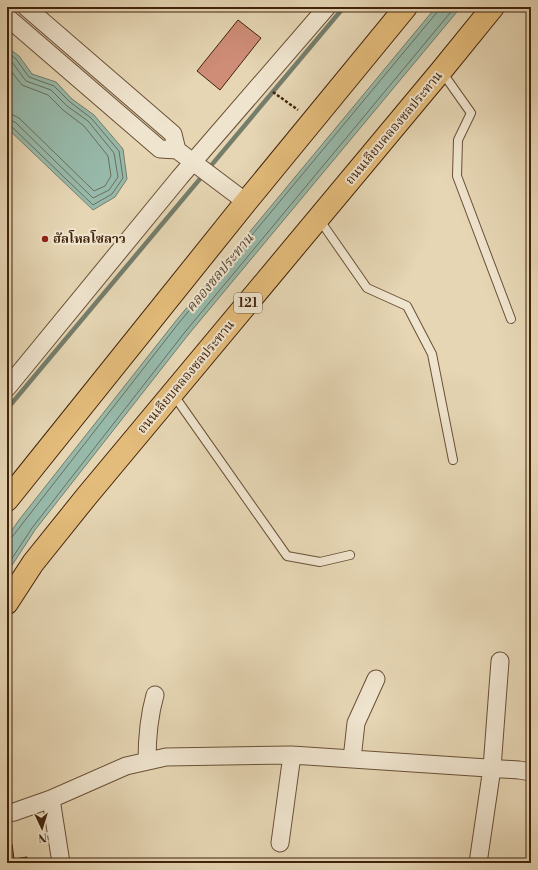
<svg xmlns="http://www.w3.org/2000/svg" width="538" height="870" viewBox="0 0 538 870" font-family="'Libre Bodoni','Noto Serif Thai',serif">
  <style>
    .water { fill: #97b9aa; stroke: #757d6b }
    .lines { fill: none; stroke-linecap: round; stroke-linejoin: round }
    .shore { stroke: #6c6e5b; stroke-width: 1 }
    .stream { stroke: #757d6b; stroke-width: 4.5 }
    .building { fill: #cf8d78; stroke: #41230c }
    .service-casing { stroke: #6a5036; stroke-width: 10 }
    .minor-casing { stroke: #6a5036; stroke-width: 19 }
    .primary-casing { stroke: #41230c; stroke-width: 24 }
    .path { stroke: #41230c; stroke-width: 2.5; stroke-dasharray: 3 2; stroke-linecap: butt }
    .service { stroke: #efe4ce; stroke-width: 8 }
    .minor { stroke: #efe4ce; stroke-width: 17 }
    .primary { stroke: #e3bb7a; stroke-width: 22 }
    .poi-dot { fill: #8f2418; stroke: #efe4ce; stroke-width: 1.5 }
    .labels { text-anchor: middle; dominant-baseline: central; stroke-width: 4; stroke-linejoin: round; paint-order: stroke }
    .shield { fill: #efe4ce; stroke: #755d46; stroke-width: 1 }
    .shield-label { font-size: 12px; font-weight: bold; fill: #41230c }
    .street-label { font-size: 13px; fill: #41230c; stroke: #efe4ce }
    .poi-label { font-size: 13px; font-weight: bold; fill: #41230c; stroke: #efe4ce; text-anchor: start }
    .water-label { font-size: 14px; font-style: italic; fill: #564834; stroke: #efe4ce }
  </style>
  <rect width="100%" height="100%" fill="#e6d6b4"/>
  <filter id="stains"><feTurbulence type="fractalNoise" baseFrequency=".005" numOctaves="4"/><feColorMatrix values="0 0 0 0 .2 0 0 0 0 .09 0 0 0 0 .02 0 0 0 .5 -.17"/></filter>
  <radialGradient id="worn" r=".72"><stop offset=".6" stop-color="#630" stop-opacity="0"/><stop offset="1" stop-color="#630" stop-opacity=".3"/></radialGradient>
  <!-- water -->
  <path class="water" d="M436,7H461L188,335L35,530L7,573V537L19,520L175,322Z
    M7,47L19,56L32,74L56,82L72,99L94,115L123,149L127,179L115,197L93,210L7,128Z"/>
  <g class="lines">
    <!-- shore -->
    <path class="shore" d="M7,52L16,59L29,77L54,86L70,102L91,118L119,151L123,178L112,194L93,205L11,126L7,125
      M7,58L12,62L26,81L51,90L67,106L88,121L114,153L118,177L109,190L93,198L15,122L7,120
      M7,66L22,85L48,95L63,110L84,126L108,156L111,176L105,186L94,191L19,118L13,115L7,114
      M7,539L12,537L178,324L438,11L439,7
      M7,566L32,528L185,332L455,7"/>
    <!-- stream -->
    <path class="stream" d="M7,409L344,7"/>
  </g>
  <!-- building -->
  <path class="building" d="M238,20L261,38L220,90L197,71Z
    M12,844L14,859L27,857L28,863H7V845Z"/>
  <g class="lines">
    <!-- service casing -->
    <g class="service-casing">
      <path id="service" d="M442,72L471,113L458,140L457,176L511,319
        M319,219L367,288L407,306L432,354L453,460
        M173,394L287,556L320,562L350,555"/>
    </g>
    <!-- minor casing -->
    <g class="minor-casing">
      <path id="minor" d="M26,7L173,134L177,150
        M7,17L160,149L177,150L246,202
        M7,388L180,177L327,7
        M352,759L356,723L376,679
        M147,761C147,739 149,716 155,695
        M51,799L61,863
        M7,813L14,812L51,799L126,766L166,757L292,755L519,770L531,772
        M280,843L292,755
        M478,863L492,768L500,661"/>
    </g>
    <!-- primary casing -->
    <g class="primary-casing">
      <path id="primary" d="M7,500L246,202L406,7
        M7,603L33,563L86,497L441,71L493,7"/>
    </g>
    <!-- path -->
    <path class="path" d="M273,92L298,110"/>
    <!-- service -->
    <use href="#service" class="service"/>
    <!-- minor -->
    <use href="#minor" class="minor"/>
    <!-- primary -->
    <use href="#primary" class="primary"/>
  </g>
  <!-- markers -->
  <circle class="poi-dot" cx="45" cy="239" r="4"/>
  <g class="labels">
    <!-- shield labels -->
    <rect class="shield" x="234" y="293" width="28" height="20" rx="3"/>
    <g class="shield-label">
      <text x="248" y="303">121</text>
    </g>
    <!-- street labels -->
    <g class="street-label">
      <text transform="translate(394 128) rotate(-50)">ถนนเลียบคลองชลประทาน</text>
      <text transform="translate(186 377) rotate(-50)">ถนนเลียบคลองชลประทาน</text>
    </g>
    <!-- poi labels -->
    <g class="poi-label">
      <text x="53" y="239">ฮัลโหลโซลาว</text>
    </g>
    <!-- water labels -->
    <g class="water-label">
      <text transform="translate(220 273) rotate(-50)">คลองชลประทาน</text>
    </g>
  </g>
  <!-- margin -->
  <rect width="538" height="870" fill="none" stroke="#e6d6b4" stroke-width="24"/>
  <rect x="8" y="8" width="522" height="854" fill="none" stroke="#41230c" stroke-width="2"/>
  <rect x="12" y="12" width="514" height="846" fill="none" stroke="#41230c"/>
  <!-- north arrow -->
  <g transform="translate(42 828) rotate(176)" stroke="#efe4ce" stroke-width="3" paint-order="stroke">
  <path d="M0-3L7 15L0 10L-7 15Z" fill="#41230c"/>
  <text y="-6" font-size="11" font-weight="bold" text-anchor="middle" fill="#41230c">N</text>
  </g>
  <rect width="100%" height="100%" filter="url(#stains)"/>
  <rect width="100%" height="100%" fill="url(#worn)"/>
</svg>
